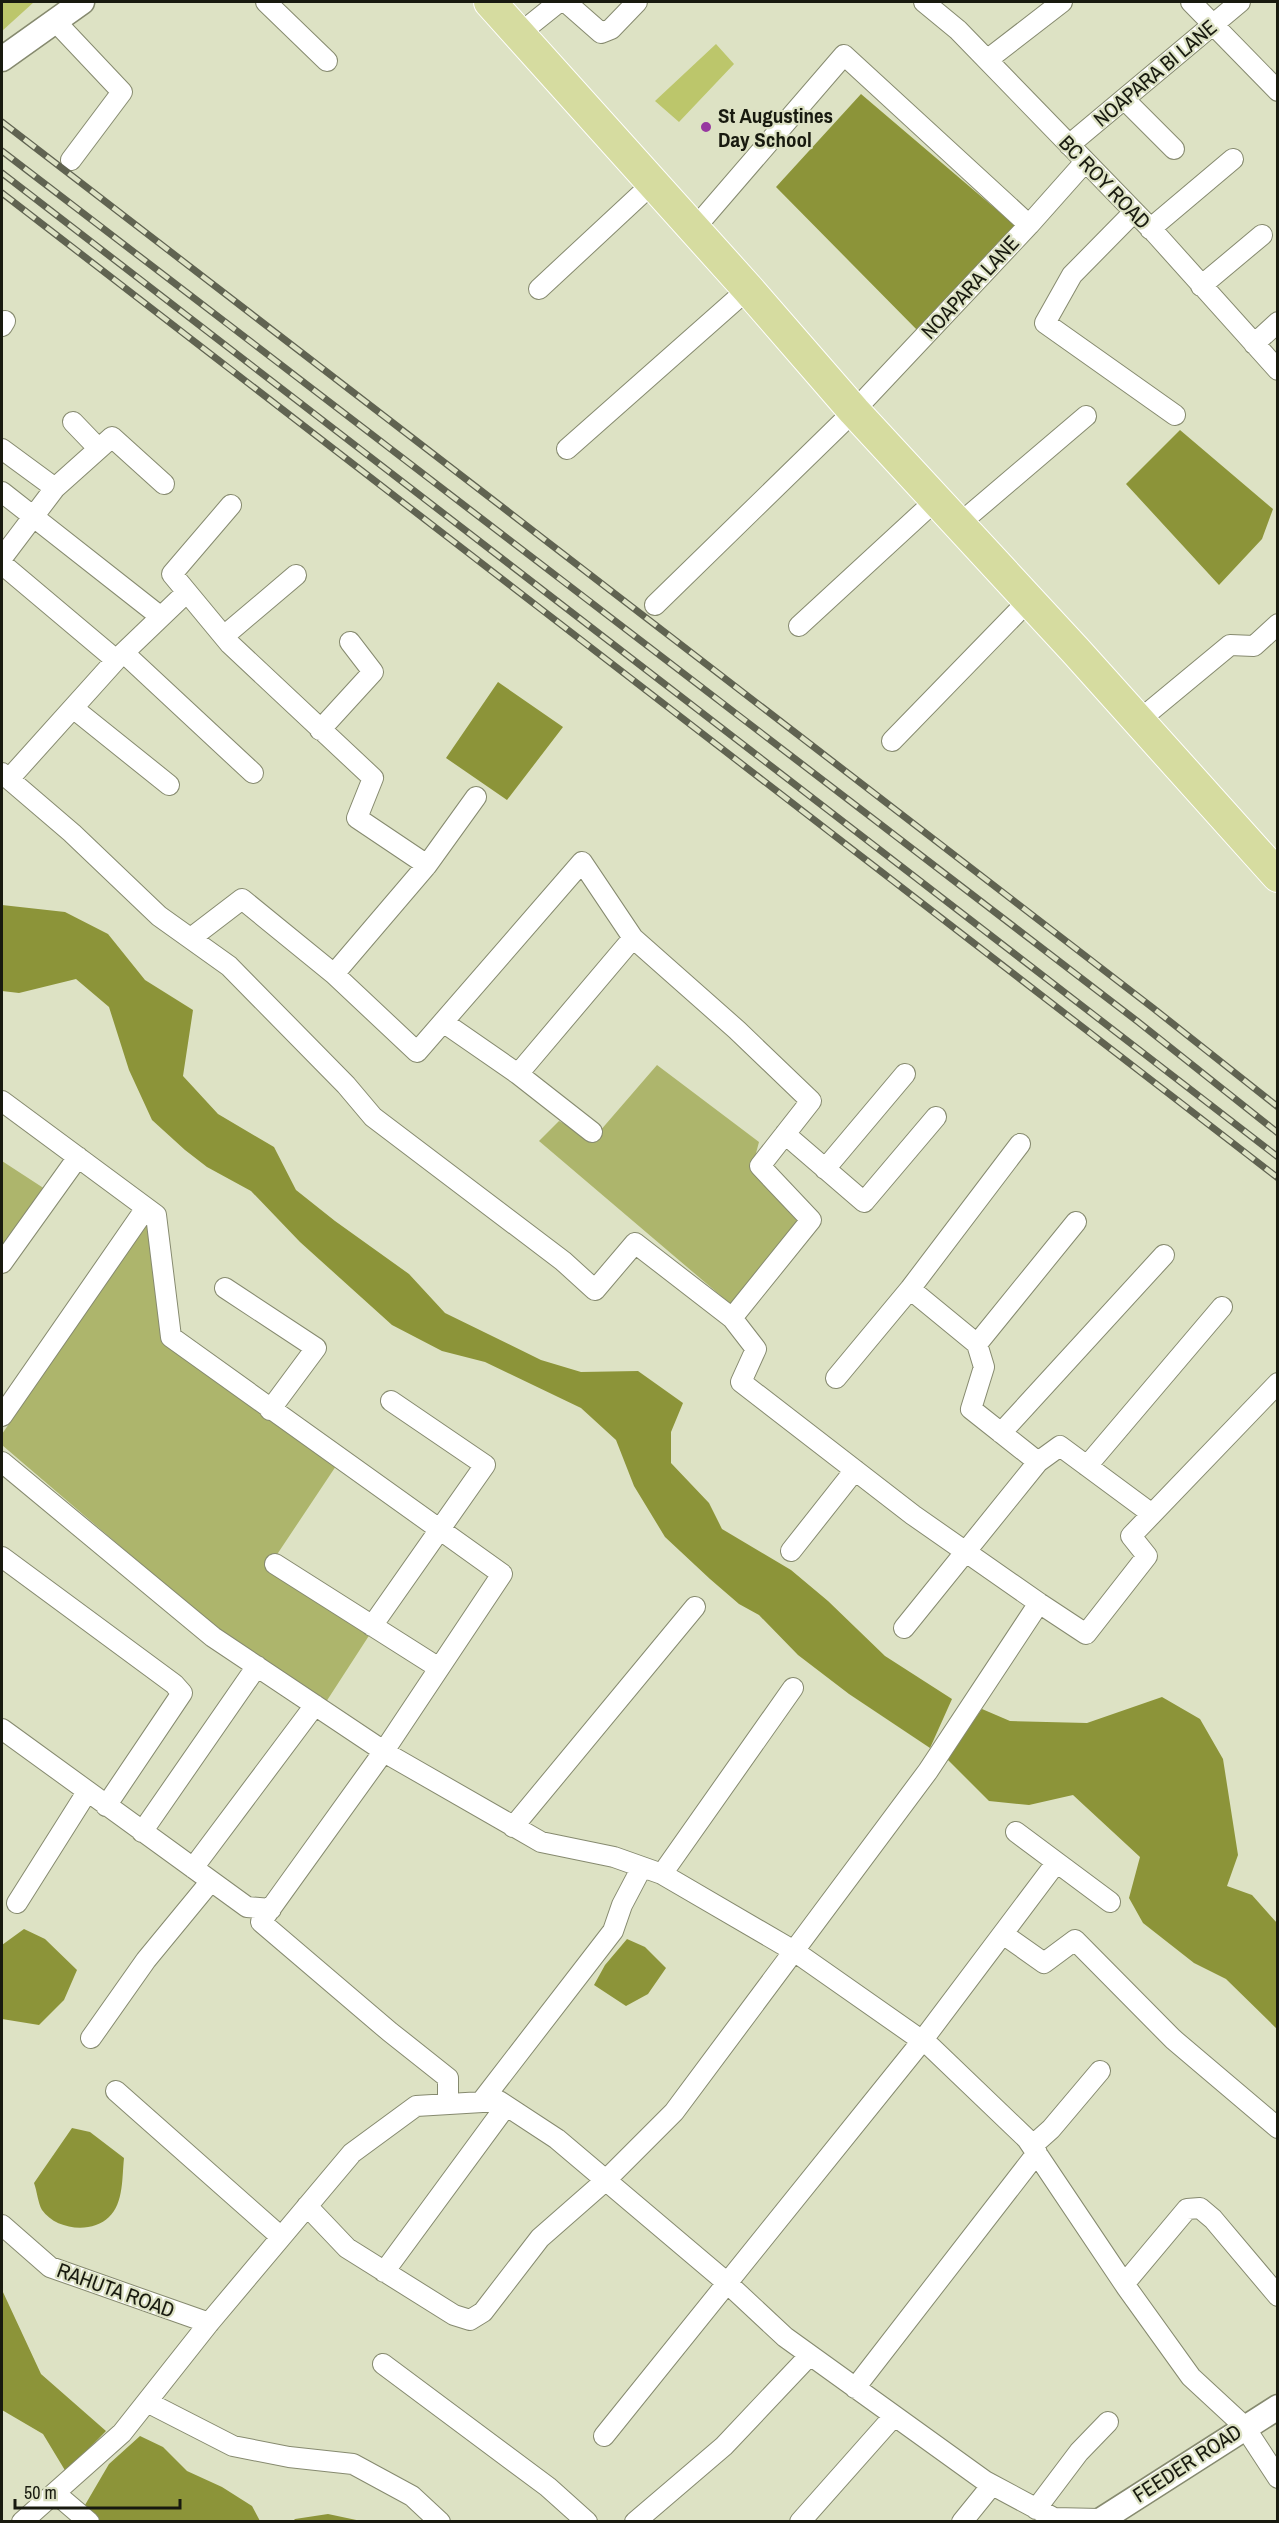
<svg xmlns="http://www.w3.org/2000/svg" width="1279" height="2523" viewBox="0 0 1279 2523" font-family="'Archivo Narrow',sans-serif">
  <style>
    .green { fill: #adb56c }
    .water { fill: #8c9439 }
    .building { fill: #bcc66b }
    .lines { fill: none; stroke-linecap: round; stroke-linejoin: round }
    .minor-casing { stroke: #868a6f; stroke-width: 22 }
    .tertiary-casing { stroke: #868a6f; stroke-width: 27 }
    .primary-casing { stroke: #fff; stroke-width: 34 }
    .minor { stroke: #fff; stroke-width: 20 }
    .tertiary { stroke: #fff; stroke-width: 24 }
    .primary { stroke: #d6dca0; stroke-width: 32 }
    .rail-casing { stroke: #606351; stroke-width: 7 }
    .rail { stroke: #dde2c4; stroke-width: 4.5; stroke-dasharray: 14; stroke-linecap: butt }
    .poi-dot { fill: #9738a0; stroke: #dde2c4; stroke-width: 2 }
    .labels { text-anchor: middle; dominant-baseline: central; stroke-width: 4.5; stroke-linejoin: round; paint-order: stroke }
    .street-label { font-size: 21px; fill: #181a0f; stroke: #dde2c4 }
    .poi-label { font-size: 21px; font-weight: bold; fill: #181a0f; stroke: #dde2c4; text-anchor: start }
  </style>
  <rect width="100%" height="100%" fill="#dde2c4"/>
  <!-- green -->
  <path class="green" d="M657,1065L759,1142L752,1168L799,1223L734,1307L539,1141L559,1121L593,1139Z
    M2,1161L45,1189L2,1251Z
    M152,1222L165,1341L336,1466L270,1565L372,1631L326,1702L238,1647L2,1445V1434L143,1229Z"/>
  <!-- water -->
  <path class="water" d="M861,94L1017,227L922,335L776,187Z
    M1180,430L1273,509L1262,539L1219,585L1126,484Z
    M498,682L563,727L507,800L446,758Z
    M2,905L65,912L108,934L145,980L193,1010L183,1076L218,1114L274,1147L296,1190L335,1221L409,1274L445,1313L541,1360L581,1372L638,1371L683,1403L671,1432V1463L709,1503L722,1529L791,1570L828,1601L885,1656L952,1699L930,1748L849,1694L798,1655L759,1615L739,1604L710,1579L665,1537L634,1486L616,1440L581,1408L485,1362L442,1351L392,1325L300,1242L251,1191L207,1167L185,1150L152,1120L129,1070L109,1007L76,979L19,993L2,991Z
    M1162,1697L1200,1719L1223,1759L1238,1855L1227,1886L1252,1895L1277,1923V2029L1226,1979L1194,1963L1143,1923L1129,1898L1140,1857L1073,1795L1029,1805L989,1801L946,1758L982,1709L1010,1721L1087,1723Z
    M24,1929L45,1939L77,1970L64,2000L39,2025L2,2019V1945Z
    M627,1939L645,1947L666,1968L648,1994L626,2006L594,1985L605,1965Z
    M72,2128L90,2132L124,2158C122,2176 124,2203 109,2217C92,2234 56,2230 42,2210C38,2203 37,2191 34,2183Z
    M2,2290L41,2374L106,2431L66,2472L43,2434L2,2410Z
    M140,2436L163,2447L187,2471L222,2487L252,2506L260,2521H99L85,2505L109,2464Z
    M328,2514L361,2521H362H293L295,2519Z"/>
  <!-- building -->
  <path class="building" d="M2,2H34L2,31Z
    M716,44L734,64L679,122L655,101Z"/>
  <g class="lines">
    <!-- minor casing -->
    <g class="minor-casing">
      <path id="minor" d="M266,2L327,61
        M561,2L568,4L601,33L611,29L637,2
        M924,2L958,30L1155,233L1278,370
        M1191,2L1278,91
        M55,21L122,92L71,160
        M519,34L559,2
        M987,60L1062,2
        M1124,99L1174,149
        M1069,145L1240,2
        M1134,212L1072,275L1045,323L1175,415
        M694,229L844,55L1029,225
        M1150,229L1233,159
        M1201,286L1262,235
        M539,289L653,183
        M2,326L5,321
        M1254,344L1278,322
        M73,422L98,448
        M2,449L55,488
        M567,449L748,289
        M2,492L161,617
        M231,505L172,574L230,644L373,778L357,818L427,865
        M958,525L1086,416
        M2,558L55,488L112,437L164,484
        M2,564L116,660
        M655,605L854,411L1029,225L1085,162
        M799,626L936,500
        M224,636L296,575
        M124,653L253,773
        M73,708L169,785
        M1137,722L1230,645L1254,646L1278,624
        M320,730L373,672L350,642
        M892,741L1028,601
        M2,773L72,833L159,916L229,966L346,1085L373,1117L563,1261L595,1290L635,1243L732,1318L756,1349L741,1382L913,1515L1039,1603L928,1771L674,2112L605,2181L540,2238L483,2312L470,2320L454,2315L347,2248L307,2206
        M9,779L116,660L187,592
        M191,938L242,899L334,974L417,1052L582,862L633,938L518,1074
        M633,938L737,1030L811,1101L760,1166L811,1220L732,1318
        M334,974L427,865L476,797
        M443,1022L518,1074L592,1132
        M2,1101L156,1215L171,1337L502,1574L384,1751L261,1922L390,2032L448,2078V2104
        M785,1134L864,1202L936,1117
        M825,1169L905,1074
        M2,1263L78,1157
        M225,1288L316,1348L270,1410
        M910,1289L977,1344L984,1367L971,1409L1038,1462
        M977,1344L1076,1222
        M836,1378L910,1289L1020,1144
        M2,1416L146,1208
        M1001,1433L1164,1255
        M2,1462L213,1637L391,1756L541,1842L614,1857L662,1874L794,1951L931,2047L1027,2139L1127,2288L1191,2377L1244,2426L1278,2478
        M1087,1466L1222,1307
        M791,1551L855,1470
        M2,1557L174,1684L182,1693L106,1806
        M275,1564L439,1668
        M1039,1603L1086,1634L1147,1556L1131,1536L1278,1383
        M372,1626L485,1465L391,1401
        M904,1628L1038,1462L1060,1446L1152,1514
        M2,1729L247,1907L271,1909
        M513,1827L695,1607
        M142,1832L257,1666
        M1016,1832L1110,1902
        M193,1868L315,1705
        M662,1874L793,1688
        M17,1903L87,1792
        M1003,1934L1044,1963L1075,1940L1173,2039L1278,2128
        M91,2038L146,1960L211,1881
        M116,2091L281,2237
        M481,2102L613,1931L622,1905L642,1867
        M1032,2146L1051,2129L1100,2071
        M2,2225L50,2267L209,2323
        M384,2272L506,2106
        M1125,2283L1187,2209L1200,2208L1213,2219L1278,2296
        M383,2364L548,2487L587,2522
        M855,2388L1037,2153
        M147,2402L233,2446L289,2457L353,2464L412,2496L440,2522
        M604,2436L922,2041L1056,1863
        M55,2493L89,2522
        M1036,2509L1079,2452L1108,2422
        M22,2522L122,2433L209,2323L352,2153L416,2106L499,2101L557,2139L726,2282L785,2337L985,2481L1054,2518L1100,2519
        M635,2522L724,2446L810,2355
        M800,2522L894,2416
        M962,2522L992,2485"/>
    </g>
    <!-- tertiary casing -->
    <g class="tertiary-casing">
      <path id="tertiary" d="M2,59L82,2
        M1098,2522L1278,2407"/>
    </g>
    <!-- primary casing -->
    <g class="primary-casing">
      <path id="primary" d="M490,2L748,289L854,411L1075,650L1278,876"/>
    </g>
    <!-- minor -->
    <use href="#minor" class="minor"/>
    <!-- tertiary -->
    <use href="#tertiary" class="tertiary"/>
    <!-- primary -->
    <use href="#primary" class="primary"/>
    <!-- rail casing -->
    <g class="rail-casing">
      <path id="rail" d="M2,122L1153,1008L1278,1107
        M2,151L1137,1021L1278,1133
        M2,173L1278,1157
        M2,193L1278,1178"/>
    </g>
    <!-- rail -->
    <use href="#rail" class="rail"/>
  </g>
  <!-- markers -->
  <circle class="poi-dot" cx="706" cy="127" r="6"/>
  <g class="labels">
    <!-- street labels -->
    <g class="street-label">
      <text transform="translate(1155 73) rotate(-40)">NOAPARA BI LANE</text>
      <text transform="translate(1105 182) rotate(46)">BC ROY ROAD</text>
      <text transform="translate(970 287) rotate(-47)">NOAPARA LANE</text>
      <text transform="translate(116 2290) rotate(20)">RAHUTA ROAD</text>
      <text transform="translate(1187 2463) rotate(-33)">FEEDER ROAD</text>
    </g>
    <!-- poi labels -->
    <g class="poi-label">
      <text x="718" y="115">St Augustines<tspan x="718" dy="24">Day School</tspan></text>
    </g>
  </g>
  <!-- border -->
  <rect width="1279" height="2523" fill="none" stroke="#181a0f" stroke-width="6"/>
  <!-- scale -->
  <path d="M15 2499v9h165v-9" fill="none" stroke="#181a0f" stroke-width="3"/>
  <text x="24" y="2499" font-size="18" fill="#181a0f" stroke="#dde2c4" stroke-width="4.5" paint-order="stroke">50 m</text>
</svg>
